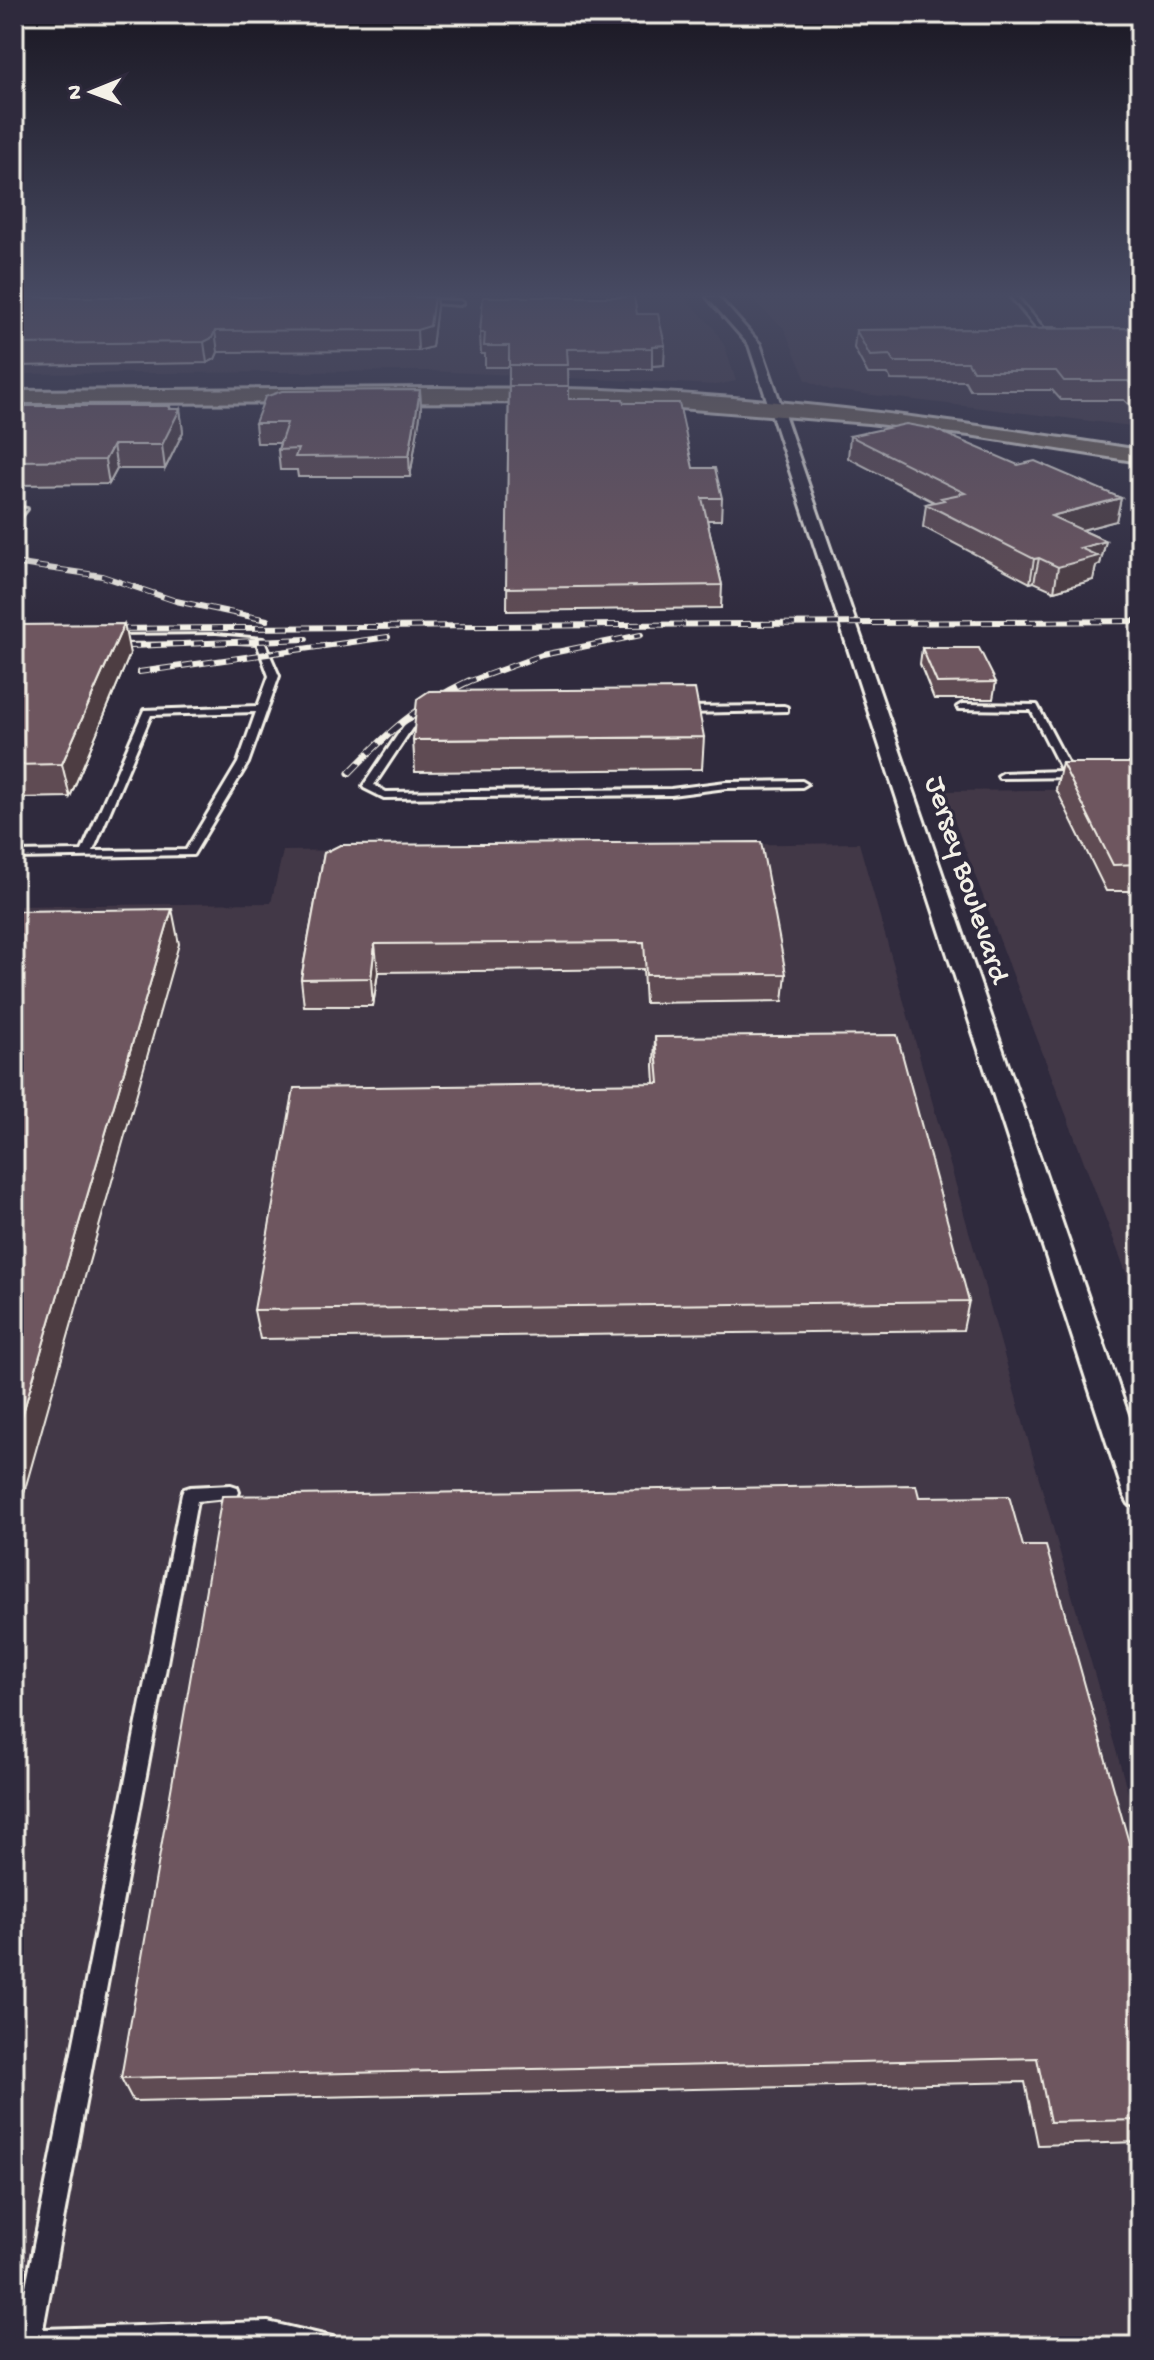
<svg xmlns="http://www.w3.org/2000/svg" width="1154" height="2360" viewBox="0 0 1154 2360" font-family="'Gochi Hand',sans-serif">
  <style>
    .built { fill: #423847 }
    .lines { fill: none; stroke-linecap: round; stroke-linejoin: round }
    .service-casing { stroke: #f4f1e8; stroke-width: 6 }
    .minor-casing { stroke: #f4f1e8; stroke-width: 6 }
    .primary-casing { stroke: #f4f1e8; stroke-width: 6 }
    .service { fill: #2f2a3d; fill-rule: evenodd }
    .minor { fill: #2f2a3d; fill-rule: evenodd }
    .primary { fill: #76695c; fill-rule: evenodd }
    .rail-far1-casing { stroke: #f4f1e8; stroke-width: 6 }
    .rail-casing { stroke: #f4f1e8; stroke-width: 7 }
    .rail-far1 { stroke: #2f2a3d; stroke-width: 4; stroke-dasharray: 11; stroke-linecap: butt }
    .rail { stroke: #2f2a3d; stroke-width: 5; stroke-dasharray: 14; stroke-linecap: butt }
    .wall { fill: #5f4b52; stroke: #f4f1e8; stroke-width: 2 }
    .shaded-wall { fill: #4d3d42; stroke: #f4f1e8; stroke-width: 2 }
    .building { fill: #6e575f; stroke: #f4f1e8; stroke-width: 2 }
    .labels { text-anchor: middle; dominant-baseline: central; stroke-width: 6; stroke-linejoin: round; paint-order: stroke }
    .street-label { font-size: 30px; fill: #f4f1e8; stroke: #2f2a3d }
  </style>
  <rect width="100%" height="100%" fill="#2f2a3d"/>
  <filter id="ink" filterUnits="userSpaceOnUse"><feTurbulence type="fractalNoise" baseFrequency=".0125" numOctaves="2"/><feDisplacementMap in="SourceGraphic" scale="16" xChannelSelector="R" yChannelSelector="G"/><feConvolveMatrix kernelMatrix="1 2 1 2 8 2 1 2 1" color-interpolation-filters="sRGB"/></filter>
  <g filter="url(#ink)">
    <!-- built -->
    <path class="built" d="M14,297H684L714,328L725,347L736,381L716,385L430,371L14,374Z
      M748,297H1140V427L831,390L806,380L784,328Z
      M1140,789V1309L943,791Z
      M859,843L1140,1835V2346H14V906L271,903L283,851Z"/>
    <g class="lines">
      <!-- service casing -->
      <g class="service-casing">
        <path id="service" d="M1011,297H1017L1044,329H1057L1059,332H1040Z
          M416,299L460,301L463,303L460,305L418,302Z
          M14,507L27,509L14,525V517L18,511H14Z
          M216,635L263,639L279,676L248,763L193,855L14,858V852L82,851L144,710L258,706L269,676L257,643L216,641L111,642L107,639L111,636ZM256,712L238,763L186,850L93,851L151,715Z
          M962,704L1037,705L1072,771L1080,774L1075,777L999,778L998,776L1003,773L1062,771L1031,710L959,709L957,707Z
          M784,706L787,707V711L683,713L678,710L683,707Z
          M431,711L436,714L434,716L412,728L374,785L386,792L671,789L726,782L802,781L807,784L802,787L726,788L671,795L384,798L364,788L363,786L405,724Z
          M231,1485L237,1487L239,1492L237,1497L197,1501L43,2329L268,2322L332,2337L336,2346H17L15,2342L182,1494L184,1489L190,1487Z"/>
      </g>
      <!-- minor casing -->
      <g class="minor-casing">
        <path id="minor" d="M707,297H718L760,344L1140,1449V1508L1129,1504L1124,1495L749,345Z"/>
      </g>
      <!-- primary casing -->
      <g class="primary-casing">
        <path id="primary" d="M439,388C494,389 548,388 603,390C783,397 962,422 1140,450V462L969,435L868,423L604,402L14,403V391Z"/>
      </g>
      <!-- service -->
      <use href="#service" class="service"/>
      <!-- minor -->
      <use href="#minor" class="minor"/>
      <!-- primary -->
      <use href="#primary" class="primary"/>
      <!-- rail-far1 casing -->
      <g class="rail-far1-casing">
        <path id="rail-far1" d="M14,563L102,576L176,601L267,620
          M102,629L1140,621
          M106,647L306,639
          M139,672L388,637
          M465,683L542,655L641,635"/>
      </g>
      <!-- rail casing -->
      <g class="rail-casing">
        <path id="rail" d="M349,773C389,732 416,706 469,681"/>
      </g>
      <!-- rail-far1 -->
      <use href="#rail-far1" class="rail-far1"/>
      <!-- rail -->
      <use href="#rail" class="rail"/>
    </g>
    <!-- wall -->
    <path class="wall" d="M14,297H438L436,298L437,306L432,347L418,351L218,352L215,359L207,363L14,366Z
      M637,314L664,365L652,366V369H568L569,399L624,403L693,468L722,498L721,520H707L722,585L721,608L507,611L509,367H485V354H481L480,333Z
      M1140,328V407H1131L1124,400H1061L1052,390H970L965,381L891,380L888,374H868L854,348L856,330Z
      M420,390L421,410L410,477H298L297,470H280L278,450L280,443H257L255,423Z
      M14,406L180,409L183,432L165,469H117L109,484L14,485Z
      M850,436L1018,465L1121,498L1116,521L1082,530L1106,541L1100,564L1096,566L1093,580L1054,591L1034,582L1030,583L923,527L926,504L934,502L848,458Z
      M14,625L130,654L70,797L14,798Z
      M922,648L996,682L993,699H934L920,664Z
      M704,737L702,769L415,772L413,740Z
      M1062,763H1140V891H1106L1056,789Z
      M324,853L786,974L783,1001L645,1003L643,969L378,972L373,1006H304L301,979Z
      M655,1037L969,1301L963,1330L260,1339L254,1310L655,1083L654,1066Z
      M919,1497L1023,1546L1140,1882V2142L1038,2145L1025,2082L133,2101L121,2078Z"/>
    <!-- shaded-wall -->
    <path class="shaded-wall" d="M434,297H436L437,306L432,347L418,351L417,330Z
      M215,331L218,352L215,359L207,363L204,342Z
      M665,345L664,365L652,366V346Z
      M420,390L421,410L410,477L409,456Z
      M170,406L173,422L180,409L183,432L165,469L162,445Z
      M113,445L117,469L109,484L105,460Z
      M1121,498L1116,521L1047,539L1051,516Z
      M1106,541L1100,564L1096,566L1093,580L1054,591L1058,567L1080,548Z
      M1039,558L1034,582L1030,583L1034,559Z
      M124,624L130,654L70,797L62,764Z
      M172,909L179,944L14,1528V1443Z
      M375,944L378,972L373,1006L371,978Z"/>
    <!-- building -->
    <path class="building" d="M14,297H434L430,326L417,330L215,331L212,338L204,342L14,344Z
      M483,297H634L637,314H658L665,345L652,346V348L567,349L568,365H509V346H484L485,333H480Z
      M1140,328V388H1135L1128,381H1064L1056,371H973L968,362H894L890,355L870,356L856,330Z
      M509,386H569V399H623L624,403H679L693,468H715L722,498H702L722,585L506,588Z
      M420,390L409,456L295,457L298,449L278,450L287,423H255L265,397L282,391Z
      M14,406H170L169,409H180L162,445H113L105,460L14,461Z
      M906,424L934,429L1018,465L1035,461L1121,498L1051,516L1106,541L1080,548L1098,556L1058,567L1039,558L1034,559L926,504L944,500L941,498L965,493L850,436Z
      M124,624L62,764L14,765V625Z
      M922,648H979L996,682L937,683Z
      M695,689L704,737L413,740L417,699L429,691Z
      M1062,763H1140V864L1113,865Z
      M761,842L786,974L646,975L644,942L375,944L371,978L301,979L324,853L340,845Z
      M172,909L14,1443V911Z
      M897,1035L969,1301L254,1310L294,1088L659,1083L655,1037Z
      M916,1485L919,1497L1009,1496L1023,1546H1046L1140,1882V2120L1050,2122L1037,2058L121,2078L222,1496Z"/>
  </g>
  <!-- sky -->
  <linearGradient id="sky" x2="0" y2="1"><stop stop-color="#1a1722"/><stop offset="0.47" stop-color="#474a62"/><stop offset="1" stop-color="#474a62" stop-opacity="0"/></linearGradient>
  <rect width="1154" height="628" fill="url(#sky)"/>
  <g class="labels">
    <!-- street labels -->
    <g class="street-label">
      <text transform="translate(965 880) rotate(72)">Jersey Boulevard</text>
    </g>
  </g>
  <!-- margin -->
  <rect width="1154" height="2360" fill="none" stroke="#2f2a3d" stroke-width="48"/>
  <rect x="24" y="24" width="1106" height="2312" fill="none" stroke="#f4f1e8" stroke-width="3" filter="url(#ink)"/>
  <!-- north arrow -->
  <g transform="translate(92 92) rotate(269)" stroke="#2f2a3d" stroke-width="6" paint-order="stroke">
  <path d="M0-6L14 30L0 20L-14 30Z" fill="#f4f1e8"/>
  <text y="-12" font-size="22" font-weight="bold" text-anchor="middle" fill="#f4f1e8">N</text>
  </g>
</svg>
